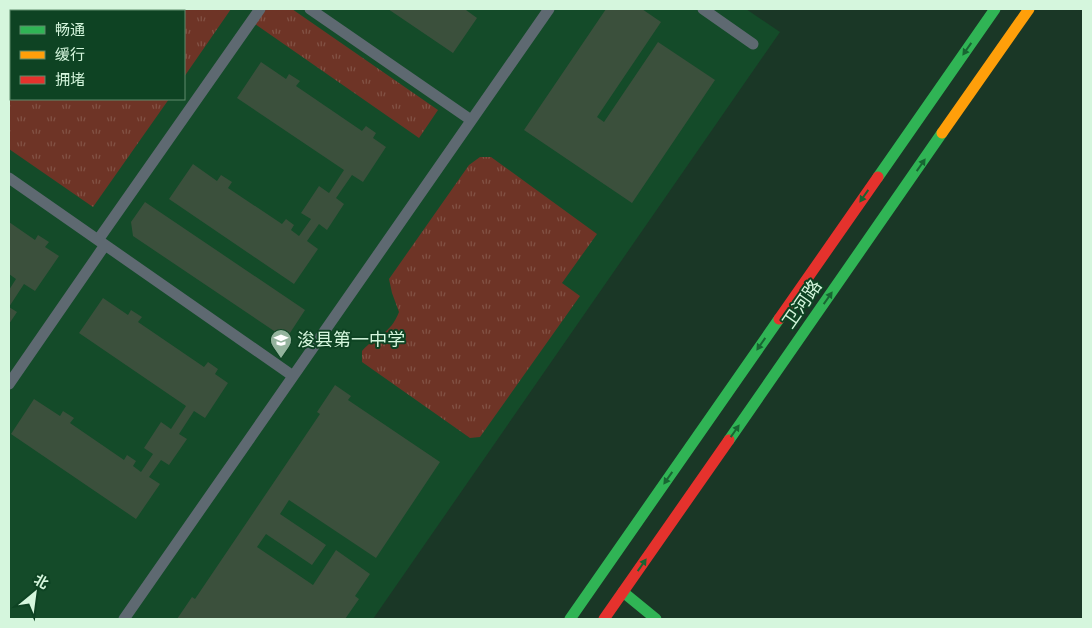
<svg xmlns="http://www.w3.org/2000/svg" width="1092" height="628" viewBox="0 0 1092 628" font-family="'Fira Sans','Noto Sans SC',sans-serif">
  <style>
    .built { fill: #144b29; fill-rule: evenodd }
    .grass { fill: url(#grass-tufts) }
    .building { fill: #3b503c }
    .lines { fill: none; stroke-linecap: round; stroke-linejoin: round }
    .lane { stroke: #5e6971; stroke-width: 11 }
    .fast { stroke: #30b455; stroke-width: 11 }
    .slow { stroke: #ff9f0a; stroke-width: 11 }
    .jam { stroke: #e5322d; stroke-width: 11 }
    .oneway { fill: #186532 }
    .labels { text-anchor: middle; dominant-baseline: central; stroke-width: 4; stroke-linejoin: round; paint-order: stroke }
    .street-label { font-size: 18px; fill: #d5f6dd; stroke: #0e4323 }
    .poi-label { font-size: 18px; fill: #d5f6dd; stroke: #0e4323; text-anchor: start }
  </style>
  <defs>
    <pattern id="grass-tufts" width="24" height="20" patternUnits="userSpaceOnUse" patternTransform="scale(1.25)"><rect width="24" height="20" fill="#6e3426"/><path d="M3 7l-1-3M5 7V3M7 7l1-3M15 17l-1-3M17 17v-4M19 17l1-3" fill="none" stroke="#825245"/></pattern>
  </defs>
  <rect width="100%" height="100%" fill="#1a3726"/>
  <!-- built -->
  <path class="built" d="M9,9H746L780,32L373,619H9ZM11,11H184V99H11Z"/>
  <!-- grass -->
  <path class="grass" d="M16,9H231L184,77V11H14Z
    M266,9H292L438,110L419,138L255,24Z
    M11,16V99H169L93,207L9,149V20Z
    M480,157H491L597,234L562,283L580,296L480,437L470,438L362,362V351C377,334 390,335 399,312L392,293L389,279L469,165Z"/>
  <!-- building -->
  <path class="building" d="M388,9H467L466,10L477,18L453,53Z
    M606,9H642L661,22L597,117L604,122L658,42L715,80L632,203L524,130Z
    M261,62L286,79L289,74L300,81L296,86L362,131L366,126L376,133L373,138L386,147L363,182L352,175L336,198L344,204L327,230L319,224L307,241L318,249L294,284L169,199L193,164L217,181L221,175L232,182L228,188L282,224L286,219L294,225L291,230L299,236L311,219L301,213L319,186L329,193L344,170L237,98Z
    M145,202L305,310L286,339L133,236L131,222Z
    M9,222L35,240L38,235L49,242L45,247L59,256L35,291L24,284L9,307V290L16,279L9,274Z
    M103,298L128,315L131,310L142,317L138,322L204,367L208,362L218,369L215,374L228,383L205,418L194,411L179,434L187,439L169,465L161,460L149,477L160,484L136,519L11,434L34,399L60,416L63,411L74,418L70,423L124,460L127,455L136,461L133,466L141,472L153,454L144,448L161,422L171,429L186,406L79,333Z
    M9,307L17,312L9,324Z
    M335,385L351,396L348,400L440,462L376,558L289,500L280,514L326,545L312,565L266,534L257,547L313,585L336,550L370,574L355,596L359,599L345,619H177L192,597L195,599L320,414L317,412Z"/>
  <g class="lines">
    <!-- lane -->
    <path class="lane" d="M310,9L471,120
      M703,9L753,44
      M9,178L293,376
      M98,240L260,9
      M9,384L105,245
      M124,619L549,9"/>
    <!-- fast -->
    <path class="fast" d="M878,177L995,9
      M729,440L942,133
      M623,592L656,619
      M570,619L779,319"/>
    <!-- slow -->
    <path class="slow" d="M942,133L1029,9"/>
    <!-- jam -->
    <path class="jam" d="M779,319L878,177
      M604,619L729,440"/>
  </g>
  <!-- one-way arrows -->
  <defs><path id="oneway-solid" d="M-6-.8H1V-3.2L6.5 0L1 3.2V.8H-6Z" transform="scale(1.25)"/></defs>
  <g class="oneway">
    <use href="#oneway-solid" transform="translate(967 49) rotate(125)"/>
    <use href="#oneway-solid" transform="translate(921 165) rotate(-55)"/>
    <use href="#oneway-solid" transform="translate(864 196) rotate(125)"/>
    <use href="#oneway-solid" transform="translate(828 298) rotate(-55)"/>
    <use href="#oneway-solid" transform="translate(761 344) rotate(125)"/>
    <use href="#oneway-solid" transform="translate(735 431) rotate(-55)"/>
    <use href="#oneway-solid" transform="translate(668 478) rotate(125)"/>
    <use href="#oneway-solid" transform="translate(642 565) rotate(-55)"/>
  </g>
  <!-- icons -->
  <defs>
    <g id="school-pin" transform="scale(1.125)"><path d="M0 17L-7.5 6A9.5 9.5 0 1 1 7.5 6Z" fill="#94b39d" stroke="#0e4323"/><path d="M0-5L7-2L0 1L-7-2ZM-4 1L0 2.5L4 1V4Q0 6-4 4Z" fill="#fff"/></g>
  </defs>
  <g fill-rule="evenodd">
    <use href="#school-pin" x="281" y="340"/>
  </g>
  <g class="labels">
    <!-- street labels -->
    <g class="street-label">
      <text transform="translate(802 304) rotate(-55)">卫河路</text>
    </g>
    <!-- poi labels -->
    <g class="poi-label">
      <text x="297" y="340">浚县第一中学</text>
    </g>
  </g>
  <!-- border -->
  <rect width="1092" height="628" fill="none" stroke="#d5f6dd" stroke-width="20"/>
  <!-- legend -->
  <rect x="10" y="10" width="175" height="90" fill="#0e4323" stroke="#5e8b6d"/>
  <rect x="20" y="26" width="25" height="8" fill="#30b455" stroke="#5e8b6d"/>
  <text x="55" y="35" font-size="15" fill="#d5f6dd">畅通</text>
  <rect x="20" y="51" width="25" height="8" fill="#ff9f0a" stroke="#5e8b6d"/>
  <text x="55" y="60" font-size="15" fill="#d5f6dd">缓行</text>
  <rect x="20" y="76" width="25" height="8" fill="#e5322d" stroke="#5e8b6d"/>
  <text x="55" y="85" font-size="15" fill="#d5f6dd">拥堵</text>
  <!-- north arrow -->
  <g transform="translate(35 593) rotate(29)" stroke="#0e4323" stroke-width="4" paint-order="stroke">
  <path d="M0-4L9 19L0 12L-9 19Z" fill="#d5f6dd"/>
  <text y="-8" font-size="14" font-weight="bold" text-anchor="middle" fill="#d5f6dd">北</text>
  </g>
</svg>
